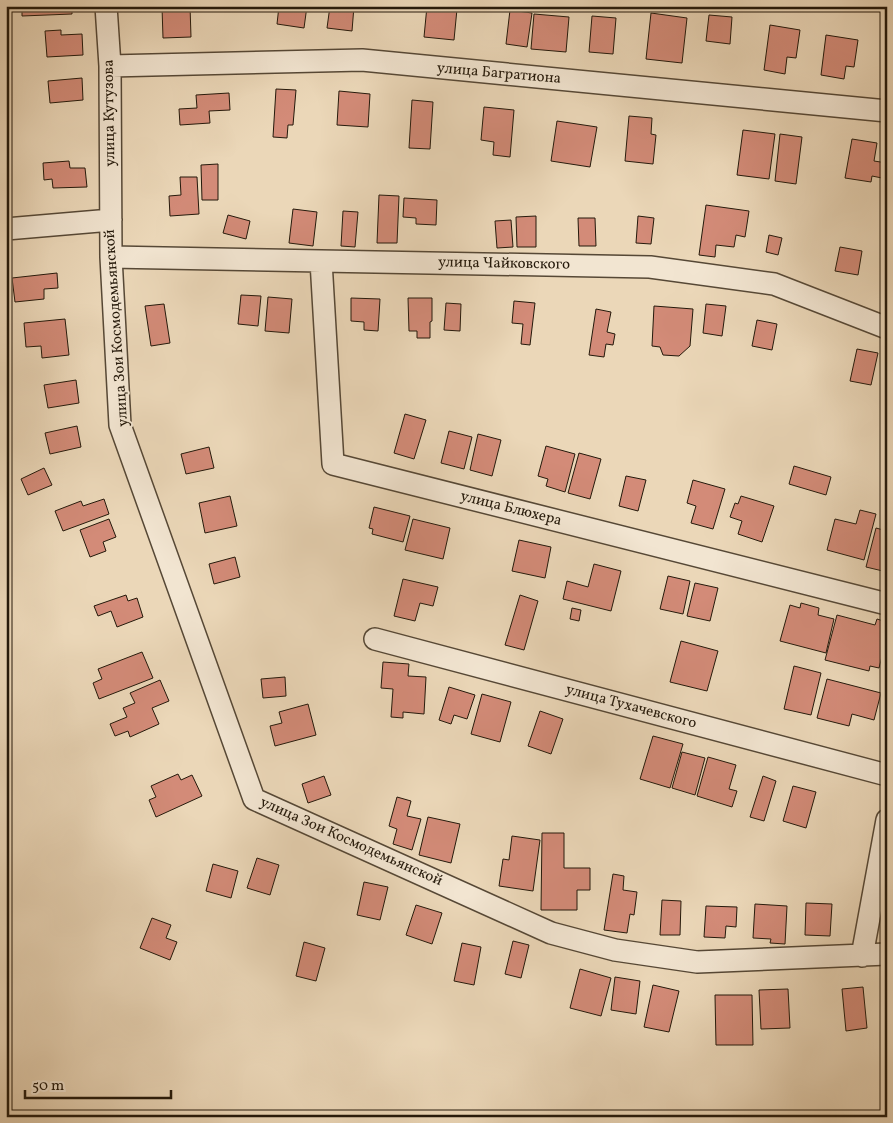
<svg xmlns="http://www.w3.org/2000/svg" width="893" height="1123" viewBox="0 0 893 1123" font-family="Vollkorn,serif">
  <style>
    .building { fill: #d38b78; stroke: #24190b }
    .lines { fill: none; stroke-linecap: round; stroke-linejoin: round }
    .minor-casing { stroke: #564836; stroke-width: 24 }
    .minor { stroke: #f2e5d1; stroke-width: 21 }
    .labels { text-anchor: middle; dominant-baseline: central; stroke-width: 4; stroke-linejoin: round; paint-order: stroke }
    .street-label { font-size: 15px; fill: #24190b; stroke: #f2e5d1 }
  </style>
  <rect width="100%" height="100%" fill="#ebd7b8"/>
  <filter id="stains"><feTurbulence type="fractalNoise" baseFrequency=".004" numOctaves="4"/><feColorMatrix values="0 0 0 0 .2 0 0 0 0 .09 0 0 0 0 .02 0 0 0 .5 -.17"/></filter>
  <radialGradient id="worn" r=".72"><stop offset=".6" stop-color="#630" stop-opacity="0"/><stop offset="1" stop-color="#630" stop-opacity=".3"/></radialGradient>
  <!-- building -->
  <path class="building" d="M22,6H72V14L22,16Z
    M190,6L191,37L163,38L162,7Z
    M279,6H307L304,28L277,24Z
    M330,6H354L352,31L327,28Z
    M427,6L457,9L454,40L424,37Z
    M510,10L532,13L527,47L506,44Z
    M651,13L687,18L682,63L646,59Z
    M534,14L569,17L566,52L531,49Z
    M709,15L732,17L730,44L706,41Z
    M592,16L616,18L613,54L589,52Z
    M770,25L800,30L796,58L787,57L785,74L764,70Z
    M61,30V35L82,34L83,55L47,57L45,31Z
    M826,35L858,40L854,67L846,66L844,79L821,75Z
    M82,78L83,100L50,103L48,81Z
    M276,89L296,90L293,125H288L287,138L273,137Z
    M339,91L370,94L368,127L337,125Z
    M229,93L230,110L209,111L210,123L180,125L179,109L197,108L196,95Z
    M412,100L433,102L430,149L409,148Z
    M484,107L514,110L510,157L493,155L494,142L481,140Z
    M629,116L652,118L651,134L656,135L653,164L625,161Z
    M557,121L597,127L590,167L551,161Z
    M743,130L775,134L769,179L737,175Z
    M780,134L802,137L796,184L775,181Z
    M852,139L877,143L874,161L887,163V179L872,176L871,182L845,178Z
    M69,161L70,168H85L87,187L53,188L52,179L44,180L43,163Z
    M218,164V200H202L201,165Z
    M180,177H197L199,214L170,216L169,196L181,195Z
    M379,195L399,196L397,243H377Z
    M404,198L437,200L436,225L416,224V218L403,217Z
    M706,205L749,211L745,237L736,235L734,247L716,245L715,257L699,255Z
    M293,209L317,212L313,246L289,243Z
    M343,211L358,212L355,247L341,246Z
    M228,215L250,221L246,239L223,233Z
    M536,216V247H517L516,217Z
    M638,216L654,218L651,244L636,243Z
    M578,218H595L596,246H579Z
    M511,220L513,247L497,248L495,221Z
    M769,235L782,238L778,255L766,252Z
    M840,247L862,251L858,275L835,271Z
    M57,273L58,288L44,289V299L15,302L12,278Z
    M241,295L261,296L258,326L238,324Z
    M268,297L292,299L289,333L265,331Z
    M351,298L380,299L378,331L364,330V322L351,321Z
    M408,298H432V321L430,322V338H417V331H409Z
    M514,301L535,303L530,345L521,344L523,324L512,323Z
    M446,303L461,304L460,331L444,330Z
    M164,304L170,343L151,346L145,306Z
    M706,304L726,306L722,336L703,333Z
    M654,306L693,309L690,346L679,356L663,355L660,347L652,346Z
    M596,309L611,312L607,332L615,334L613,345L606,344L604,357L589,355Z
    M65,319L69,355L42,358L41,346L26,347L24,323Z
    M757,320L777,324L772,350L752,346Z
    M857,349L878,353L871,385L850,381Z
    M76,380L79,403L48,408L44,385Z
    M405,414L426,420L414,459L394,453Z
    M77,426L81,447L50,454L45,433Z
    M449,431L472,437L464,469L441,463Z
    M478,434L501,440L492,476L470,470Z
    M546,446L575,454L565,492L546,486L548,479L538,476Z
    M209,447L214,468L186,474L181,454Z
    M579,453L601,459L590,499L568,493Z
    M794,466L831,477L826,495L789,484Z
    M44,468L52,485L28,495L21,479Z
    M626,476L646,480L638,511L619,506Z
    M693,480L725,489L713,529L691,523L696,506L687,503Z
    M230,496L237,526L205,533L199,503Z
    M741,496L774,506L762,542L738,534L742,521L730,517L735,503L738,504Z
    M104,499L109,514L63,531L55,511L81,501L83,506Z
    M374,507L410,516L403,542L372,534L373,529L369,528Z
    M860,510L876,514L864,560L827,550L835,519L856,524Z
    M109,519L116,537L103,542L106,551L90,557L80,530Z
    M413,519L450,528L443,559L405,550Z
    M876,528L887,531V572L866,567Z
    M519,540L551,547L545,578L512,571Z
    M235,557L240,577L214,584L209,564Z
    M594,564L621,571L611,611L563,599L567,581L588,587Z
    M668,576L690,581L683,614L660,609Z
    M403,579L438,587L433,606L420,603L415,621L394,616Z
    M695,583L718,588L710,621L687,616Z
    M126,595L128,601L137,598L143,617L117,627L111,611L98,616L94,606Z
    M520,595L538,601L524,650L505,645Z
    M801,603L819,608L818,615L834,619L826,653L780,641L790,605L800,608Z
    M572,608L581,610L579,621L570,619Z
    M837,615L875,625L877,619L887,622V637L879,668L870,666L869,671L825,660Z
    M681,641L718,651L707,691L670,682Z
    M142,652L153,678L99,699L93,683L102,679L98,669Z
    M383,662L409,664L408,676L426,677L424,714L403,712V718L391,717L393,689L381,688Z
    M794,666L821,673L811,715L784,709Z
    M285,677L286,696L263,698L261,679Z
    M827,679L881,693L874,720L852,714L849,726L817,718Z
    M160,680L169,701L152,708L159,724L130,737L128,731L115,736L110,724L127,717L123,708L135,703L130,693Z
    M449,687L475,695L467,719L454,715L451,724L439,720Z
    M482,694L511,702L500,742L471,734Z
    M308,704L316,735L275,746L270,726L282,723L279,712Z
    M540,711L563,719L551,754L528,746Z
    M653,736L683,744L670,788L640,779Z
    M682,752L705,758L695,795L672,788Z
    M708,757L736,765L729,789L737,791L732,807L697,796Z
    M178,774L181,780L192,775L202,796L156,817L149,800L156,797L151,786Z
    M324,776L331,795L308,803L302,784Z
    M763,776L776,781L764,821L750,817Z
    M793,786L816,792L806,828L783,821Z
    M397,797L411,801L407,816L421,819L412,850L393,844L397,829L389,826Z
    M428,817L460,824L451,863L419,855Z
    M542,833H564V868H590V890H577V910H541Z
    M512,836L540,840L533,891L499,886L503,859L509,860Z
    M257,858L279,865L270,895L247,888Z
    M213,864L238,871L231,898L206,891Z
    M613,874L624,876L623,890L637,892L634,915L630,914L627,933L604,930Z
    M364,882L388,887L380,920L357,915Z
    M662,900L681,901L680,935H660Z
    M806,903L832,904L830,936L805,935Z
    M755,904L787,906L785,944L770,943L771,939L753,938Z
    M416,905L442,913L432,944L406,935Z
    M706,906L737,907L736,927L726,926L725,938L704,937Z
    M152,918L171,925L166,938L177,942L170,960L140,948Z
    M513,941L529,945L521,978L505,974Z
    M304,942L325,948L316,981L296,976Z
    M462,943L481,947L474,985L454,981Z
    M580,969L611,978L601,1016L570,1008Z
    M615,977L640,981L636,1014L611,1010Z
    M653,985L679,991L669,1032L644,1027Z
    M863,987L867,1028L846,1031L842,989Z
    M788,989L790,1028L761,1029L759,990Z
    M715,995H752L753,1045H716Z"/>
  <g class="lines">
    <!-- minor casing -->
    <g class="minor-casing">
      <path id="minor" d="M106,6L110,66L111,257L120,425L254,799L551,933L615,950L697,962L887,954
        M110,66L362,60L887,111
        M6,229L111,220
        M111,257L650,267L774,284L887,328
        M321,261L333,464L887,604
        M375,639L887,775
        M862,956L887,820"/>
    </g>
    <!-- minor -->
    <use href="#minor" class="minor"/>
  </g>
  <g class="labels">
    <!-- street labels -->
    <g class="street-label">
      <text transform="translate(499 74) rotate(5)">улица Багратиона</text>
      <text transform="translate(110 113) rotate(-91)">улица Кутузова</text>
      <text transform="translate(504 264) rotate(1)">улица Чайковского</text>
      <text transform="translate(117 328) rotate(-94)">улица Зои Космодемьянской</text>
      <text transform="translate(511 509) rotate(14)">улица Блюхера</text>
      <text transform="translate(631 707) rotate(15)">улица Тухачевского</text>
      <text transform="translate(351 842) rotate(24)">улица Зои Космодемьянской</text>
    </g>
  </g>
  <!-- margin -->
  <rect width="893" height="1123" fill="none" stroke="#ebd7b8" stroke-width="25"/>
  <rect x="8" y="8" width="878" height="1108" fill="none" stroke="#24190b" stroke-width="2.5"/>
  <rect x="12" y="12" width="868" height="1098" fill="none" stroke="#24190b"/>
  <!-- scale -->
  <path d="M25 1090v8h146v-8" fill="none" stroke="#24190b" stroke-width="2.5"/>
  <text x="32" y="1090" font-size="15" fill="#24190b" stroke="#f2e5d1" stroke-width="4" paint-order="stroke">50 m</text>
  <rect width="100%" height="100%" filter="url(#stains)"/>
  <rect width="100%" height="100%" fill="url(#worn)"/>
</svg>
